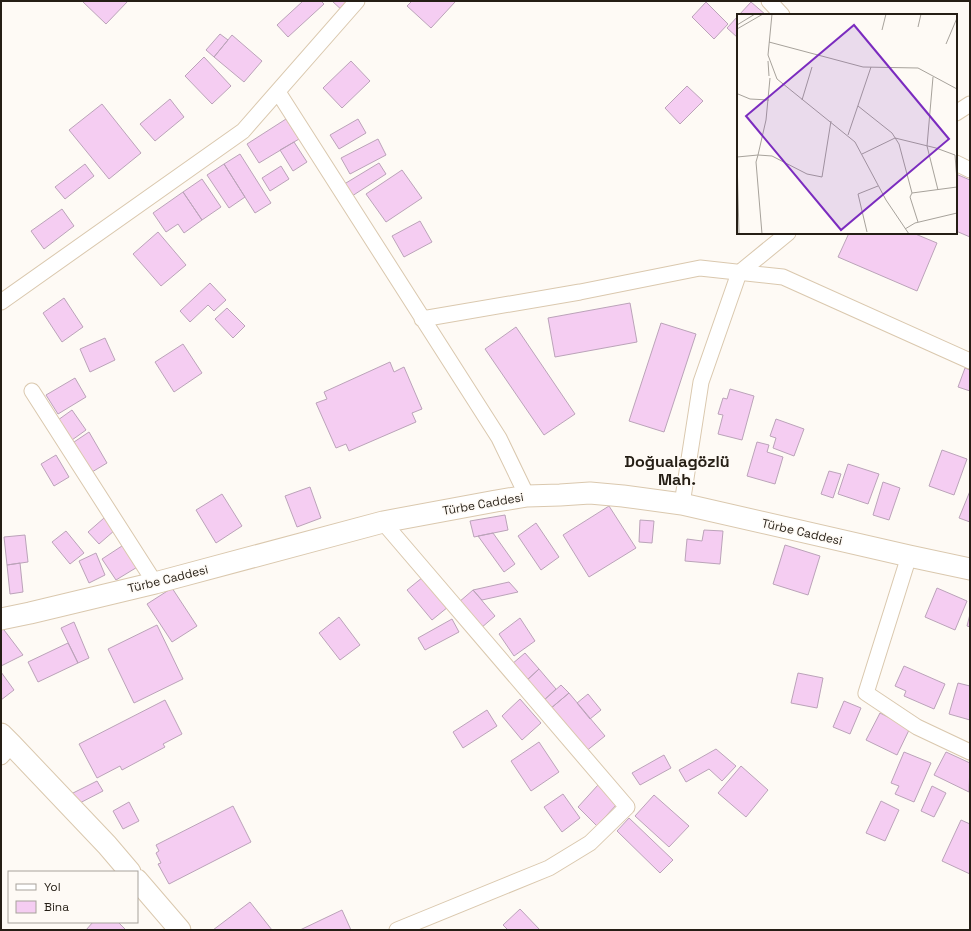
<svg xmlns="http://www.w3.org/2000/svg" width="971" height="931" viewBox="0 0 971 931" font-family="'Space Grotesk',sans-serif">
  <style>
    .building { fill: #f5cdf2; stroke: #bba3b9 }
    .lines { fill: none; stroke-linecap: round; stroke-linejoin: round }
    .street-casing { stroke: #dac8ae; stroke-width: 17 }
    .secondary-casing { stroke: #dac8ae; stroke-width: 23 }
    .street { stroke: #fff; stroke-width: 15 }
    .secondary { stroke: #fff; stroke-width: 21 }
    .labels { text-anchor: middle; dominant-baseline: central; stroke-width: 3; stroke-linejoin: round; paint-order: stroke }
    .street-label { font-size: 12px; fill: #251e15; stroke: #fefaf5 }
    .district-label { font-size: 16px; font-weight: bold; fill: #251e15; stroke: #fefaf5 }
    .inset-road { fill: none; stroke: #a7a29b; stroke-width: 1 }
    .view { fill: #7b2cbf; fill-opacity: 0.15; stroke: #7b2cbf; stroke-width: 2 }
    .inset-edge { fill: none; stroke: #251e15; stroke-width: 2 }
  </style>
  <rect width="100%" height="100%" fill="#fefaf5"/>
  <!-- building -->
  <path class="building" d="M82,1H128L106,24Z
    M303,1H321L324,4L288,37L277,25Z
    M332,1H353L344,12Z
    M412,1H454L455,2L431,28L407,6Z
    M706,2L728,24L714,39L692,17Z
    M751,2L766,15H739Z
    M738,16V38L727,28Z
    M220,34L228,40L214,57L206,50Z
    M232,35L262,61L244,82L214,57Z
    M204,57L231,86L212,104L185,76Z
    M351,61L370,81L342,108L323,88Z
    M687,86L703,101L680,124L665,108Z
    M170,99L184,117L155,141L140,124Z
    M102,104L141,153L109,179L69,130Z
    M286,119L299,139L259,163L247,144Z
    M358,119L366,133L339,149L330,135Z
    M378,139L386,155L350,174L341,158Z
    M294,142L307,162L293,171L280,150Z
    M240,154L271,203L255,213L224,164Z
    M379,163L386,174L349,198L341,186Z
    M85,164L94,176L65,199L55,187Z
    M224,164L245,197L229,208L207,175Z
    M281,166L289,179L270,191L262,178Z
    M402,170L422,198L386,222L366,194Z
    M956,174L970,180V237L956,231Z
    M202,179L221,207L202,220L183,192Z
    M183,192L202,220L184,233L178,224L166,232L153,213Z
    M62,209L74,226L44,249L31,231Z
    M420,221L432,242L404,257L392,236Z
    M158,232L186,265L161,286L133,254Z
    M849,233H913L937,243L917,291L838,257Z
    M210,283L226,300L214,311L208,305L190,322L180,311Z
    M64,298L83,327L62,342L43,313Z
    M630,303L637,342L555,357L548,318Z
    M227,308L245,326L233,338L215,319Z
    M661,323L696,334L664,432L629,421Z
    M516,327L575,414L544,435L485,349Z
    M105,338L115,360L90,372L80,349Z
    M183,344L202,373L174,392L155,362Z
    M390,362L394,372L404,367L422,409L412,413L416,422L349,451L346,444L336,448L316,403L327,399L324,392Z
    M965,368L970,370V391L958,387Z
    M75,378L86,397L58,414L46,395Z
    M730,389L754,396L742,440L718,434L723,415L718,414L723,398L727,399Z
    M72,410L86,430L72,440L58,420Z
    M776,419L804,429L794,456L773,448L776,438L770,436Z
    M89,432L107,463L92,472L74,442Z
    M757,442L769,445L767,452L783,457L775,484L747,476Z
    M942,450L967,459L954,495L929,486Z
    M56,455L69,477L54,486L41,464Z
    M848,464L879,474L868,504L838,494Z
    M829,471L841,474L833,498L821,494Z
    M883,482L900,488L889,520L873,515Z
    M310,487L321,518L297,527L285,496Z
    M970,491V522L959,518Z
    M222,494L242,526L216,543L196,510Z
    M609,506L636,548L589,577L563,535Z
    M505,515L508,530L474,537L470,521Z
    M104,518L115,530L99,544L88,532Z
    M640,520L654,521L652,543L639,542Z
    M536,523L559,557L541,570L518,536Z
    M704,530L723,531L720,564L685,561L687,539L702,541Z
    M66,531L84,553L70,564L52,542Z
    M493,533L515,564L504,572L478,536Z
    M25,535L28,562L7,565L4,537Z
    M125,544L139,566L116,580L102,559Z
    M785,545L820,556L808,595L773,584Z
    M96,553L105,575L89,583L79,561Z
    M20,563L23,592L10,594L7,565Z
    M423,577L448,607L432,620L407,590Z
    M509,582L518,592L482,600L473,590Z
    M172,588L197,626L172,642L147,604Z
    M937,588L967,601L955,630L925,617Z
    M473,590L495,616L481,628L459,602Z
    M970,614V627L967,626Z
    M339,617L360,645L340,660L319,633Z
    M520,618L535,641L514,656L499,634Z
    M452,619L459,632L425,650L418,638Z
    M74,622L89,658L78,663L61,628Z
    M157,625L183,679L134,703L108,649Z
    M1,626L23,655L1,666Z
    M68,643L78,663L38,682L28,662Z
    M525,653L539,669L526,681L512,664Z
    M904,666L945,684L934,709L904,696L906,691L895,686Z
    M539,669L556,689L543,701L526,681Z
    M1,672L14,690L1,700Z
    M798,673L823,678L817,708L791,703Z
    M958,683L970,686V720L949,714Z
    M561,685L569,693L550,709L543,701Z
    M569,693L605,736L585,752L550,709Z
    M588,694L601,710L590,719L577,703Z
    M520,699L541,723L522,740L502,716Z
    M165,700L182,734L163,744L165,747L122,770L120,766L97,778L79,744Z
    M844,701L861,708L850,734L833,727Z
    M487,710L497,726L463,748L453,732Z
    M880,713L910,728L897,755L866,740Z
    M539,742L559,772L531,791L511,761Z
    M716,749L736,766L722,781L709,769L686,782L679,770Z
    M904,752L931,763L914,802L895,794L899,786L891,783Z
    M946,752L970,763L969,792L934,775Z
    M664,755L671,768L640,785L632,773Z
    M741,766L768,790L746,817L718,793Z
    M97,781L103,791L74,806L69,795Z
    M598,785L617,804L597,826L578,807Z
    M932,786L946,793L934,817L921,811Z
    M563,794L580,818L562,832L544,807Z
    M654,795L689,826L669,847L635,816Z
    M881,801L899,810L885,841L866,833Z
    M129,802L139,821L123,829L113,811Z
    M233,806L251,842L169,884L158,864L161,863L156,853L159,851L156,845Z
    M629,818L673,860L660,873L617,831Z
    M961,820L970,824V874L942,861Z
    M250,902L272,930H213Z
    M520,909L540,930H508L503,925Z
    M342,910L351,930H300Z
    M93,922H118L126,930H86Z"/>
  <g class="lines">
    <!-- street casing -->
    <g class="street-casing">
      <path id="street" d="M769,1L782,15
        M278,92L499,438L527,496
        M956,113L970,104
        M956,163L970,170
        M1,302L243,131L357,1
        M422,319L580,292L700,268L783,277L970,361
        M32,391L155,583
        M682,504L701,382L739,273L788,233
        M383,522L627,807L590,843L549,868L397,930
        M909,556L866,693L917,727L970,752
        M1,757L12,745"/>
    </g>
    <!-- secondary casing -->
    <g class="secondary-casing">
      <path id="secondary" d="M1,619L30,613L155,583L383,522L496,501L527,496L560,495L590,493L623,496L682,504L909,556L970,569
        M1,734L12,745L107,845L130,872
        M137,880L180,930"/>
    </g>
    <!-- street -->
    <use href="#street" class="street"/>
    <!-- secondary -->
    <use href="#secondary" class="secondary"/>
  </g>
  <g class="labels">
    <!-- street labels -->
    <g class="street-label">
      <text transform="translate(483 504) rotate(-10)">Türbe Caddesi</text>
      <text transform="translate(802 532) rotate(13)">Türbe Caddesi</text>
      <text transform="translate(168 579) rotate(-14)">Türbe Caddesi</text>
    </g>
    <!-- district labels -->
    <g class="district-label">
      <text x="677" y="461">Doğualagözlü<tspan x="677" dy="18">Mah.</tspan></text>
    </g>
  </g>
  <!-- overview -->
  <g transform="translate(737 14)">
    <rect width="220" height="220" fill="#fefaf5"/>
    <path class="inset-road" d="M35,0L31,41L40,65L118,128L149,186L172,220M0,11L18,0M181,13L184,0M0,15L26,0M145,16L149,0M32,28L126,53L181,54L220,75M209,30L220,4M31,47L32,62M196,63L190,132L201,176M1,80L13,85L32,86M65,86L75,53M121,92L155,119L162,130L175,179M111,121L134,53M125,140L158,124L199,134L218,141L220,166M0,143V13M181,208L173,183L175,179L220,173M168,215L178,209L220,199M130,218L121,180L141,172M2,220L0,143L21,141L29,106L33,64M25,220L19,148L21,141L35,142L70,160L85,163L94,107"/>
    <path class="view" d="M117,11L212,125L104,216L9,102Z"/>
    <rect width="220" height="220" class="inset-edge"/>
  </g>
  <!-- border -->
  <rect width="971" height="931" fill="none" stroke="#251e15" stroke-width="4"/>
  <!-- legend -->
  <rect x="8" y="871" width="130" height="52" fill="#fefaf5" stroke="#a7a29b"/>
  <rect x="16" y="884" width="20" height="6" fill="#ffffff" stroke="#a7a29b"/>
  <text x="44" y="891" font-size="12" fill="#251e15">Yol</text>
  <rect x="16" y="901" width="20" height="12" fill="#f5cdf2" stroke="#a7a29b"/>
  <text x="44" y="911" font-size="12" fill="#251e15">Bina</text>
</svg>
